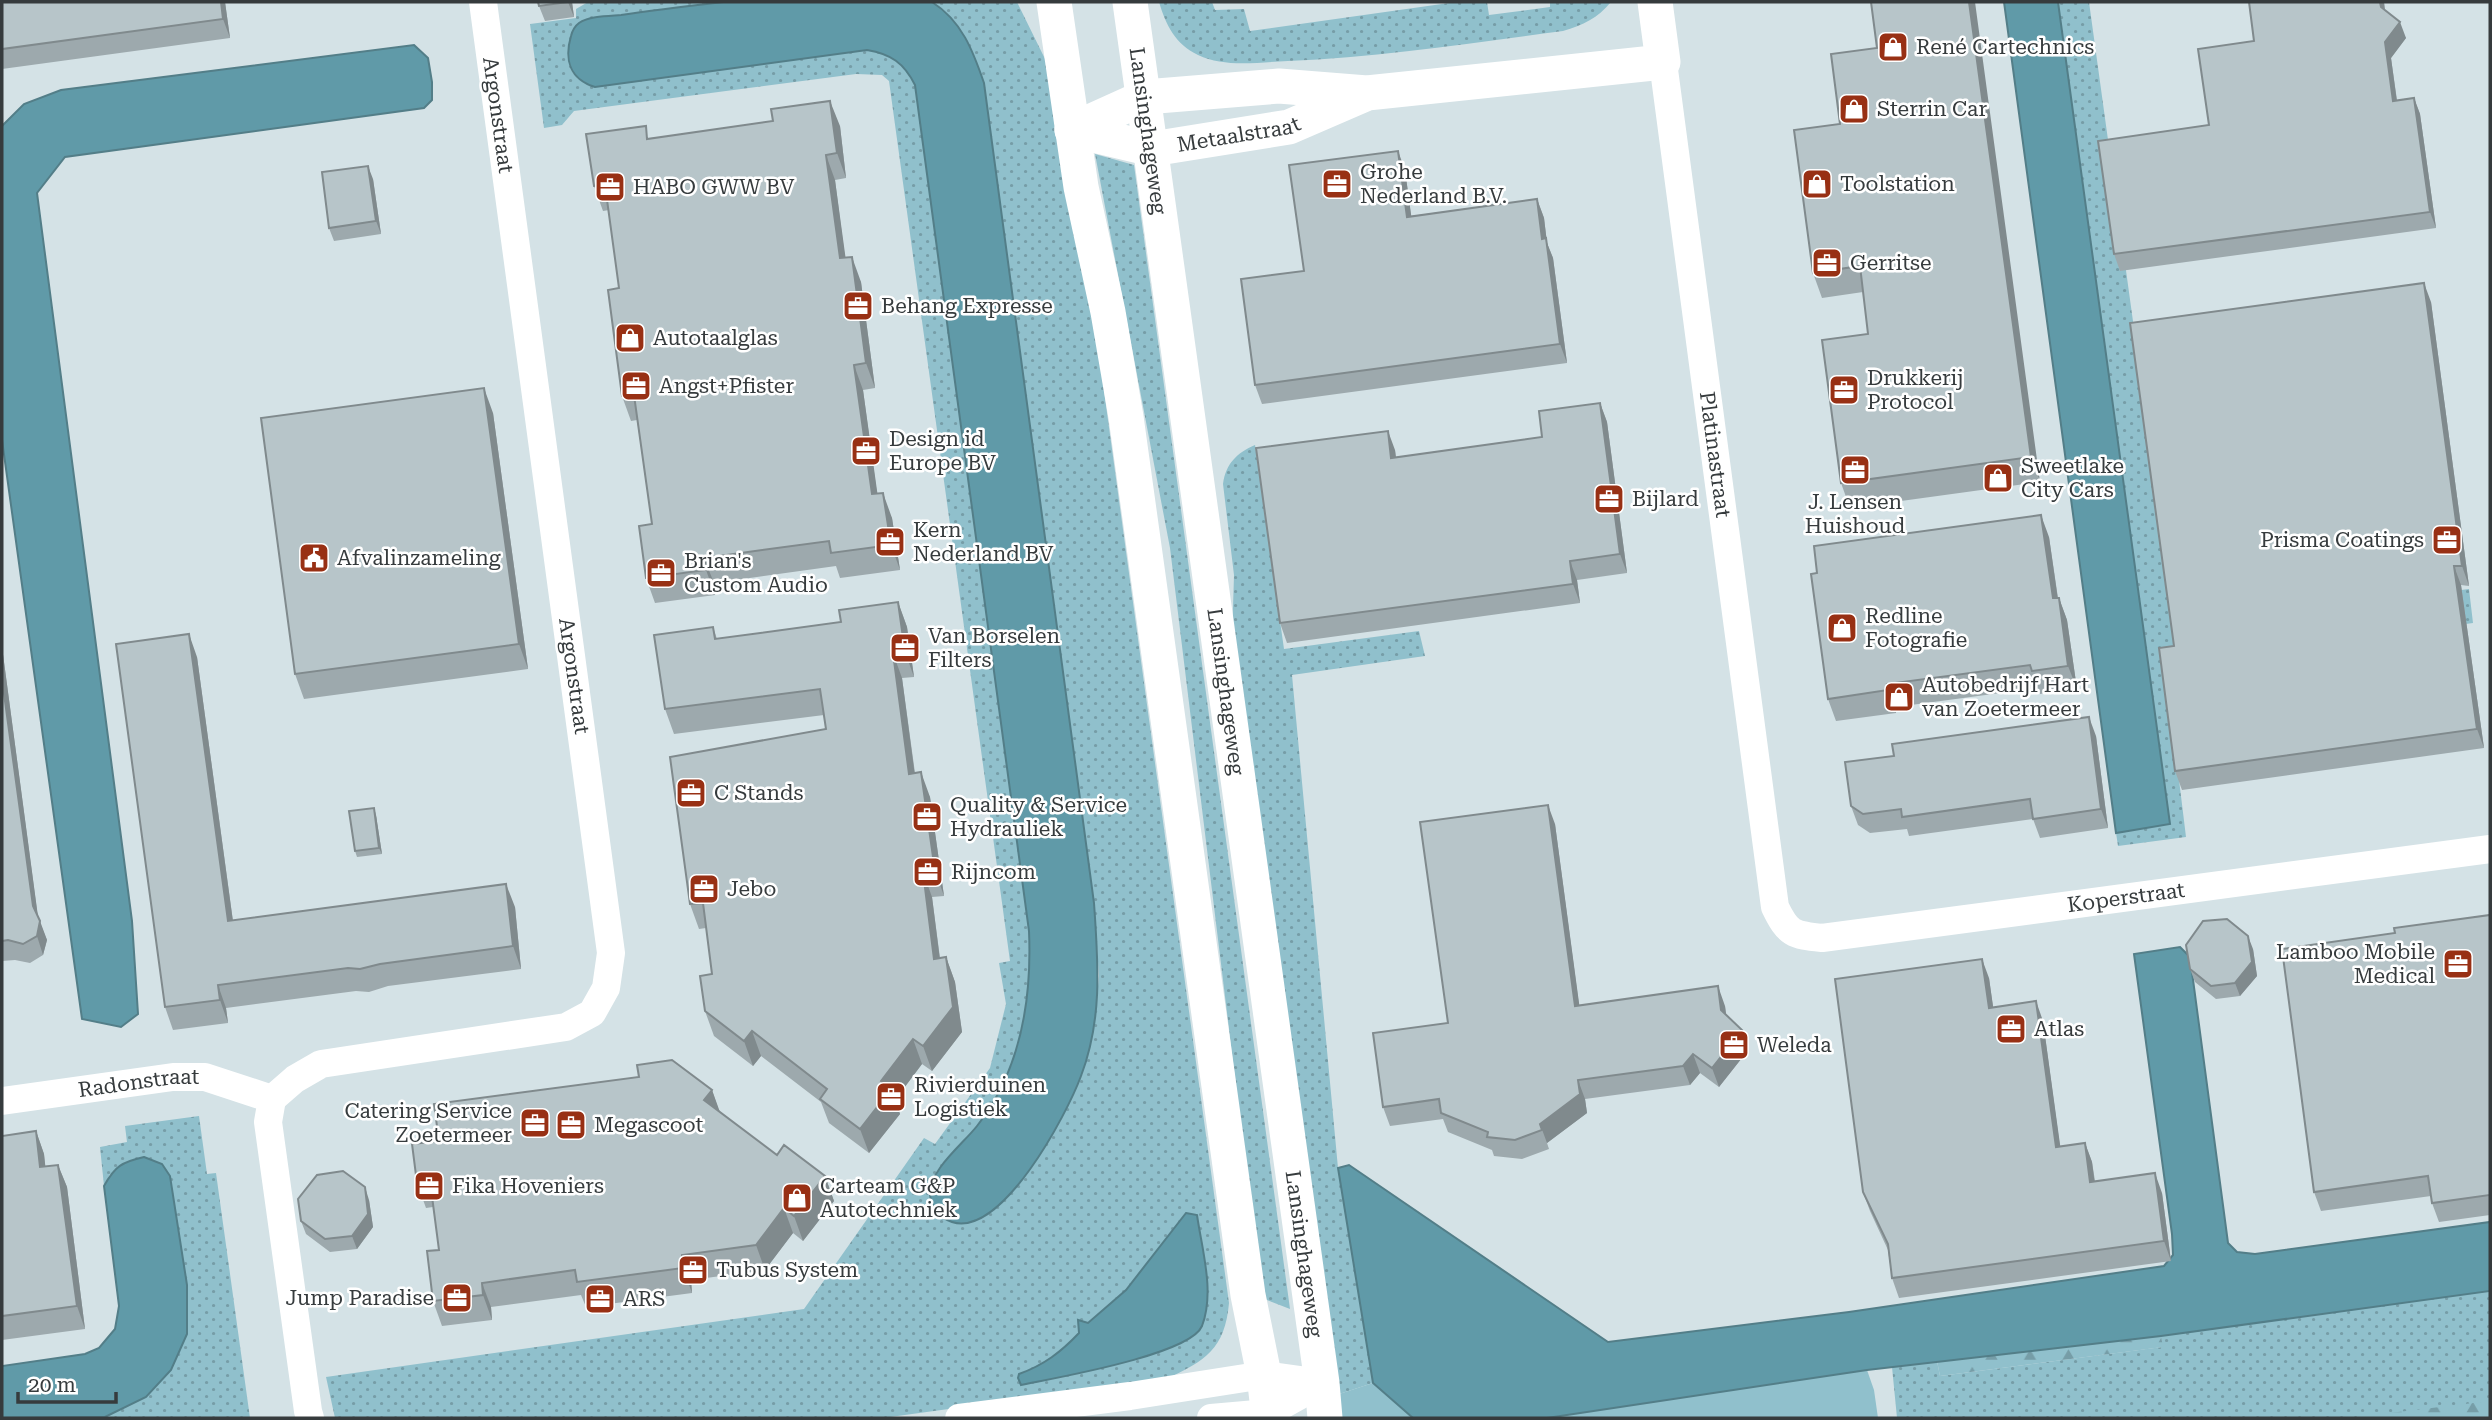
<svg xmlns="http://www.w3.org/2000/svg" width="2492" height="1420" viewBox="0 0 2492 1420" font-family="'Roboto Serif',serif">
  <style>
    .grass { fill: url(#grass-dots) }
    .forest { fill: url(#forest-firs) }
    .garden { fill: #90c0cc }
    .water { fill: #609aa8; stroke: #537e88; stroke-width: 2 }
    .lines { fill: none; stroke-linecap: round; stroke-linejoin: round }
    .minor { stroke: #fff; stroke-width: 28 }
    .tertiary { stroke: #fff; stroke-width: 35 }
    .wall { fill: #9da9ad }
    .shaded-wall { fill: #808a8d }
    .building { fill: #b7c5c9; stroke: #808a8d; stroke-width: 2 }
    .labels { text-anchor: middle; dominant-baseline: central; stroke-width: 5; stroke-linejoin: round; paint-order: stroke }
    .poi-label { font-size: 21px; fill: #363b3d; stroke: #fff; text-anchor: start }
    .street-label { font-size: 21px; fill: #363b3d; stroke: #fff }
  </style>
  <defs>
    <pattern id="grass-dots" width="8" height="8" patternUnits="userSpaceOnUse" patternTransform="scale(1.75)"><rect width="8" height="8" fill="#90c0cc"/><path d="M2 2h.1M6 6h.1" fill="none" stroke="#769da7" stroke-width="1.8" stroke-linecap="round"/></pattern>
    <pattern id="forest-firs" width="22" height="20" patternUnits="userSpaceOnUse" patternTransform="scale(1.75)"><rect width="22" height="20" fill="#90c0cc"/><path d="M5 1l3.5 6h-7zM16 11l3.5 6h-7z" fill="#769da7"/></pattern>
  </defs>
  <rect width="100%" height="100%" fill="#d4e2e6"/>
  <!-- grass -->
  <path class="grass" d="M588,2H723L602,17L573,30C565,57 565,78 595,87L867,50C891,54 904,63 915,85L1029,931C1031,980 1027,1029 1008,1074C1000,1092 989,1110 977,1126C968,1138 936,1166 933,1180C931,1188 935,1202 936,1212L953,1222L1016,1186L1032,1166L1061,1120L1082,1075L1094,1028L1099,976L1094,903L984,83C973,51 962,21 932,2H1017L1047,63L1098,347L1229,1303C1225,1349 1205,1361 1166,1379L883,1418H335L326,1377L804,1309L924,1138L935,1144L990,1068L1006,1004L999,963L1010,961L889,81L882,75L856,74L574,111L562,125L544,128L530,24L576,18V9Z
    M1159,2H1212L1215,10L1244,9L1250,31L1456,2H1487L1489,15L1550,7V2H1611C1598,18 1583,25 1563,31C1471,43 1380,57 1288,61C1259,62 1225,68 1198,55C1175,44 1166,25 1159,2Z
    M2058,2H2089L2175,626L2469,589L2473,623L2165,665L2186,837L2118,846L2116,833L2169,824Z
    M1095,154L1134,165L1290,1309L1262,1298L1170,548Z
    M1255,445L1284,649L1419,631L1425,656L1292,675L1338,1168L1373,1383L1333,1396L1232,640L1234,575L1223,484C1226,463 1237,453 1255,445Z
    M199,1116L207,1174L216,1173L250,1418H94L105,1417L187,1334V1285L170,1176L110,1174L104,1186L100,1147L127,1142L125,1126Z
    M2490,1291V1418H1897L1892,1367L1937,1361L1940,1376L2162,1347L2161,1336Z"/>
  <!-- forest -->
  <path class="forest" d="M2161,1336L2163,1347L1940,1376L1937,1361Z
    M2490,1401V1418H2348Z"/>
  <!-- garden -->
  <path class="garden" d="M1867,1370L1874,1390L1878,1418H1546Z
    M1373,1383L1413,1418H1336L1333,1396Z"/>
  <!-- water -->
  <path class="water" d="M723,2H932C962,21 973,51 984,83L1094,903C1098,962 1103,1018 1081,1076C1067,1114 1002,1238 952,1222C940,1218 931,1207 930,1195C928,1171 963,1144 977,1126C1021,1070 1032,1001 1029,931L915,85C904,63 891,54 867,50L595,87C570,79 564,60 571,36C572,32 575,26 579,23C589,16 609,16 621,15C655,10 689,6 723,2Z
    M2004,2H2058L2170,824L2116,833Z
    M414,45L428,58L432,82V100L424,108L65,157L37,193L132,921L138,1014L121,1027L82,1019L2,440V126L24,104L61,90Z
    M2180,947L2190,957L2228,1243L2237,1252L2255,1254L2490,1222V1291L2161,1336L1867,1370L1547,1418H1413L1373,1383L1338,1168L1349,1165L1608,1342L1849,1312L2164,1266L2173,1255L2172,1234L2134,954Z
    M144,1157L162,1164L170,1176L187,1285V1334L171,1370L146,1397L105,1417L2,1418V1366L85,1354L99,1348L115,1329L119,1306L104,1186C115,1166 122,1162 144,1157Z
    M1186,1213L1197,1215C1202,1250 1215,1292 1202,1326C1190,1355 1054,1378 1021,1385L1018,1378L1019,1374C1044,1365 1061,1352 1079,1333L1078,1320L1088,1323L1126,1290Z"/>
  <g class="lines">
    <!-- minor -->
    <g class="minor">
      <path id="s1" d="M1663,62L1775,907C1788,934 1793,935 1822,938L2490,849"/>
      <path d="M272,1099L295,1079L321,1064L566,1027L592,1013L606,988L611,953L483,2"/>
      <path d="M272,1099L268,1122L308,1411L310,1418"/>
      <path id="s2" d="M2,1101L173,1077H205L272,1099"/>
      <path d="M959,1418L1130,1396L1264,1375L1322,1383"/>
      <path d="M1211,1418L1268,1413L1322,1383"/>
    </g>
    <!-- tertiary -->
    <g class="tertiary">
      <path d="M1054,2L1081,187L1108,312L1126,417L1248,1295L1264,1375L1269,1418"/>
      <path id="s3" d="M1130,2L1322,1383L1325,1418"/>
      <path d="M1072,130L1145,97L1279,86L1367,93L1663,62L1655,2"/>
      <path id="s4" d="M1072,130L1152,149L1289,127L1363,95"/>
    </g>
  </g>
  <!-- wall -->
  <path class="wall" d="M2,2H225L230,38L2,69Z
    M572,2L574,17L545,21L539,6Z
    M1871,2L2040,482L1850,508L1841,483L1868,334L1863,292L1822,298L1813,273L1840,124L1877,48Z
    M2384,2L2385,10L2406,38L2391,58L2397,100L2414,98L2420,114L2436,228L2120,271L2114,254L2209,125L2254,41Z
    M840,126L846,178L835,180L845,258L861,282L875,388L863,390L877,494L892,518L900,570L840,578L836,566L714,583L715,595L655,603L646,578L652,524L637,420L631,421L622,396L619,288L609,210L603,211L594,186L650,138Z
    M1405,170L1411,216L1537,199L1544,218L1547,243L1553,258L1567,363L1262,404L1255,385L1304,271Z
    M373,179L381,234L334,241L329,228Z
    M2431,302L2469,586L2461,585L2484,748L2182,790L2175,771L2174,646Z
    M1600,403L1607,422L1627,573L1577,580L1580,603L1287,643L1280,623L1395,450L1396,457L1542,437Z
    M493,413L528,669L304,699L295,674Z
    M2049,537L2058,598H2059L2067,620L2077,689L2040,694L2037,688L1896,707V713L1836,721L1828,699Z
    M898,602L907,627L914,677L902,678L915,773L930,797L944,896L932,897L940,958L946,957L955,982L962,1032L932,1071L922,1064L895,1100L900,1114L869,1153L829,1123L821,1102L761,1056L753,1066L714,1036L705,1011L712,974L706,928L699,929L690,904L826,729L824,715L674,734L665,709L713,627L717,639L841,622Z
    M2,647L38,918L47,940L43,955L30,963L15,960L2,961Z
    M197,657L233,921L515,907L521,969L388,986L369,992L356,991L226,1008L228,1023L173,1030L165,1007Z
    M2096,736L2108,828L2040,838L2033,819L1909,836L1907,829L1870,833L1858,825L1851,806Z
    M376,815L382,854L357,857L355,851Z
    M1555,824L1579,1005L1725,1006L1726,1015L1742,1030L1749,1049L1719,1087L1700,1073L1690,1085L1585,1099L1587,1113L1547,1143L1549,1149L1522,1159L1494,1156L1492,1150L1448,1132L1443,1119L1390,1126L1383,1107L1448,1023Z
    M2490,915V1215L2439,1222L2432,1203L2431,1196L2321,1211L2314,1192L2395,933Z
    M2253,949L2257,976L2240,996L2216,999L2195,982L2190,969Z
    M1989,978L1993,1007L2043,1021L2060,1147L2085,1143L2092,1162L2095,1181L2162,1193L2171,1261L1899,1298L1892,1278L1888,1250L1870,1211L1863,1192Z
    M712,1090L719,1111L777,1155L825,1176L834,1201L803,1241L793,1233L765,1270L691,1280L692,1293L586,1307L581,1295L491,1307L492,1320L442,1326L433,1301L439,1250L433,1207L426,1208L417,1183L439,1141Z
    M36,1131L44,1154L45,1167L58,1165L67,1187L85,1329L2,1340V1136Z
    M369,1200L373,1227L357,1249L330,1252L306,1234L301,1221Z"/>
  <!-- shaded-wall -->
  <path class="shaded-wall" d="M221,2H225L230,38L223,19Z
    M568,2H572L574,17Z
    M1969,2H1975L2040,482L2031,457Z
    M2380,2H2384L2386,23L2381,7Z
    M2400,22L2406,38L2391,58L2399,117L2393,101L2385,42Z
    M2414,98L2420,114L2436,228L2430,212Z
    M830,101L840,126L846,178L837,153Z
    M1398,151L1405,170L1414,236L1407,217Z
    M826,155L835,180L849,283L840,258Z
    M368,166L373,179L381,234L376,221Z
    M1537,199L1544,218L1547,243L1553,258L1567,363L1560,344L1542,239Z
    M852,257L861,282L875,388L866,363Z
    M2424,283L2431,302L2469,586L2462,566Z
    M854,365L863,390L881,519L872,494Z
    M484,388L493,413L528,669L519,644Z
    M1600,403L1607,422L1627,573L1620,554Z
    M1388,431L1395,450L1398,477L1391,458Z
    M883,493L892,518L900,570L891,545Z
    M2041,515L2049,537L2061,621L2053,598Z
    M704,558L714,583L715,595L706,570Z
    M1570,561L1577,580L1580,603L1573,584Z
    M2454,566L2461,585L2484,748L2477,729Z
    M2059,598L2067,620L2077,689L2068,666Z
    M898,602L907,627L914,677L905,652Z
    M189,634L197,657L236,944L228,921Z
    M2,647L39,924L40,921L47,940L43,955L37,936L2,679Z
    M893,653L902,678L918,799L909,774Z
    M1887,684L1896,707V713L1888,690Z
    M2089,717L2096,736L2108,828L2101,809Z
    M921,772L930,797L944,896L935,871Z
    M1548,805L1555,824L1582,1025L1575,1006Z
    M374,808L376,815L382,854L379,848Z
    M923,872L932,897L943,984L934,959Z
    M506,884L515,907L521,969L513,946Z
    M2248,936L2253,949L2257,976L2240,996L2235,983Z
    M946,957L955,982L962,1032L932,1071L923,1046Z
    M1982,959L1989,978L1996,1027L1989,1008Z
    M218,985L226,1008L228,1023L220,1000Z
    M1718,986L1725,1006L1728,1029L1721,1010Z
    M2036,1001L2043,1021L2063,1166L2056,1147Z
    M1742,1030L1749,1049L1719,1087L1712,1068Z
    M752,1031L761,1056L753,1066L744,1041Z
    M913,1039L922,1064L895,1100L900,1114L869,1153L860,1129L881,1081Z
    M1693,1054L1700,1073L1690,1085L1683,1066Z
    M1578,1080L1585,1099L1587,1113L1547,1143L1540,1124Z
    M712,1090L721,1115L704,1100Z
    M36,1131L44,1154L48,1190L40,1167Z
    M2085,1143L2092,1162L2097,1201L2090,1182Z
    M58,1165L67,1187L85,1329L77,1306Z
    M2155,1173L2162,1193L2171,1261L2164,1241Z
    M825,1176L834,1201L803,1241L794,1216Z
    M365,1187L369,1200L373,1227L357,1249L352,1236Z
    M784,1208L793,1233L765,1270L756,1245Z
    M682,1255L691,1280L692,1293L683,1268Z
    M482,1283L491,1307L492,1320L483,1295Z"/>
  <!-- building -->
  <path class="building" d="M2,2H221L223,19L2,49Z
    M538,2H568L539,6Z
    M1871,2H1969L2031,457L1841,483L1822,340L1868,334L1860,266L1813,273L1794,130L1840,124L1831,54L1877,48Z
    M2249,2H2380L2381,7L2400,22L2385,42L2393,101L2414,98L2430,212L2114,254L2098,141L2209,125L2198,49L2254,41Z
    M830,101L837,153L826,155L840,258L852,257L866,363L854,365L872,494L883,493L891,545L831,553L829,541L704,558L706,570L646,578L639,526L652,524L634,395L622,396L608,290L619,288L605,185L594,186L586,134L646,126L647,139L773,121L771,109Z
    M1398,151L1407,217L1537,199L1542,239L1546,238L1560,344L1255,385L1241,279L1304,271L1289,165Z
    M368,166L376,221L329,228L322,172Z
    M2424,283L2462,566H2454L2477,729L2175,771L2159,648L2174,646L2130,323Z
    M484,388L519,644L295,674L261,418Z
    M1600,403L1620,554L1570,561L1573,584L1280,623L1256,448L1388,431L1391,458L1542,437L1539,411Z
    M2041,515L2053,598H2059L2068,666L2032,671L2030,665L1887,684L1888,690L1828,699L1811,574L1817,573L1814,546Z
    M898,602L905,652L893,653L909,774L921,772L935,871L923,872L934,959L946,957L953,1007L923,1046L913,1039L881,1081L891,1089L860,1129L820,1099L827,1089L752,1031L744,1041L705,1011L700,976L712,974L703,903L690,904L670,757L826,729L820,689L665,709L654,635L713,627L715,639L841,622L839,610Z
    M189,634L228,921L506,884L513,946L380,964L360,969L348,968L218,985L220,1000L165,1007L116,644Z
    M2,679L33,906L40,921L37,936L23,944L8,940L2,941Z
    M2089,717L2101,809L2033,819L2030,799L1902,817L1901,809L1863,814L1851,806L1845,762L1894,756L1892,744Z
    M1548,805L1575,1006L1718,986L1721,1010L1742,1030L1712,1068L1693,1054L1683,1066L1578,1080L1580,1094L1540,1124L1542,1130L1515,1140L1487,1137L1488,1132L1441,1113L1439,1099L1383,1107L1373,1033L1448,1023L1420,822Z
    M374,808L379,848L355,851L349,811Z
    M2490,915V1195L2432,1203L2428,1176L2314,1192L2282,949L2395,933L2394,928Z
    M2227,919L2248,936L2252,962L2235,983L2211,986L2190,969L2186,945L2203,921Z
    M1982,959L1989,1008L2036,1001L2056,1147L2085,1143L2090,1182L2155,1173L2164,1241L1892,1278L1888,1244L1863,1192L1835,979Z
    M672,1060L712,1090L704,1100L777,1155L784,1145L825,1176L794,1216L784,1208L756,1245L682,1255L683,1268L577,1282L575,1270L482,1283L483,1295L433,1301L427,1251L439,1250L430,1181L417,1183L412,1144L439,1141L434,1104L639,1077L637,1065Z
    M36,1131L40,1167L58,1165L77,1306L2,1316V1136Z
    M343,1171L365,1187L368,1214L352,1236L325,1239L301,1221L298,1199L317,1175Z"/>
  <!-- icons -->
  <defs>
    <g id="shop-square" transform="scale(1.575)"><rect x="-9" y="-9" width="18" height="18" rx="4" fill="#983014" stroke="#fff"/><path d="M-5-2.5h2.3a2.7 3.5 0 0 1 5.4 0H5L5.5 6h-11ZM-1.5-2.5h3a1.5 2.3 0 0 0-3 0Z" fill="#fff"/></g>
    <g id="office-square" transform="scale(1.575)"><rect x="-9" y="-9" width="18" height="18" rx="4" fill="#983014" stroke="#fff"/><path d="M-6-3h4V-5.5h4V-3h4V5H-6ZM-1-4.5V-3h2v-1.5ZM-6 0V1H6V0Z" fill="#fff"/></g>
    <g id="civic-square" transform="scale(1.575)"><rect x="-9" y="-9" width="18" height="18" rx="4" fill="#983014" stroke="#fff"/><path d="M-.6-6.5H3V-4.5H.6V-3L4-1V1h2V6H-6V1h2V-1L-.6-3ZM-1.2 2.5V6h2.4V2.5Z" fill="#fff"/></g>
  </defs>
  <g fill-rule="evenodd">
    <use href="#shop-square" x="1893" y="47"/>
    <use href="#shop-square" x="1854" y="109"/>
    <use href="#office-square" x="1337" y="184"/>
    <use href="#shop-square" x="1817" y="184"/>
    <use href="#office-square" x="610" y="187"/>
    <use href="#office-square" x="1827" y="263"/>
    <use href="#office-square" x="858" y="306"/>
    <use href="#shop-square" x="630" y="338"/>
    <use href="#office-square" x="636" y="386"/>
    <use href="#office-square" x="1844" y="390"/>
    <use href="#office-square" x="866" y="451"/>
    <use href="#office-square" x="1855" y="470"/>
    <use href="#shop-square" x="1998" y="478"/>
    <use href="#office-square" x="1609" y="499"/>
    <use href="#office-square" x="2447" y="540"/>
    <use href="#office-square" x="890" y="542"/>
    <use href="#civic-square" x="314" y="558"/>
    <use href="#office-square" x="661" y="573"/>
    <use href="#shop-square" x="1842" y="628"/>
    <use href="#office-square" x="905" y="648"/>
    <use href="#shop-square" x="1899" y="697"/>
    <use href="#office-square" x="691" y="793"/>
    <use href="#office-square" x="927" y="817"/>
    <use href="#office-square" x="928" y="872"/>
    <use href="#office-square" x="704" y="889"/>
    <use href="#office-square" x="2458" y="964"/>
    <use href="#office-square" x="2011" y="1029"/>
    <use href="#office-square" x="1734" y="1045"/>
    <use href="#office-square" x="891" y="1097"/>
    <use href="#office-square" x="535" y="1123"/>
    <use href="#office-square" x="571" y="1125"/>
    <use href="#office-square" x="429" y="1186"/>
    <use href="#shop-square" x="797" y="1198"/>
    <use href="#office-square" x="693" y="1270"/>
    <use href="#office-square" x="457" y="1298"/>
    <use href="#office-square" x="600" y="1299"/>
  </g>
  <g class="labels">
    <!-- poi labels -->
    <g class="poi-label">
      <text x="1916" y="47">René Cartechnics</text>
      <text x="1877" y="109">Sterrin Car</text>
      <text x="1360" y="172">Grohe<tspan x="1360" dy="24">Nederland B.V.</tspan></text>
      <text x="1840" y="184">Toolstation</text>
      <text x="633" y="187">HABO GWW BV</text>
      <text x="1850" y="263">Gerritse</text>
      <text x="881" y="306">Behang Expresse</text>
      <text x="653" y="338">Autotaalglas</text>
      <text x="1867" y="378">Drukkerij<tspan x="1867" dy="24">Protocol</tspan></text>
      <text x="659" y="386">Angst+Pfister</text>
      <text x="889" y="439">Design id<tspan x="889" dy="24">Europe BV</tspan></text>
      <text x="2021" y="466">Sweetlake<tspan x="2021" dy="24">City Cars</tspan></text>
      <text x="1632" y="499">Bijlard</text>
      <text x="1855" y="502" text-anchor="middle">J. Lensen<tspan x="1855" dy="24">Huishoud</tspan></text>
      <text x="913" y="530">Kern<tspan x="913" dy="24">Nederland BV</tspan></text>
      <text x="2424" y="540" text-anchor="end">Prisma Coatings</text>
      <text x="337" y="558">Afvalinzameling</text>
      <text x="684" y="561">Brian's<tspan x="684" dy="24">Custom Audio</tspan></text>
      <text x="1865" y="616">Redline<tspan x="1865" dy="24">Fotografie</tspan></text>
      <text x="928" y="636">Van Borselen<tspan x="928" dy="24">Filters</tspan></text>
      <text x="1922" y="685">Autobedrijf Hart<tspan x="1922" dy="24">van Zoetermeer</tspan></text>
      <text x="714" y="793">C Stands</text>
      <text x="950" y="805">Quality &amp; Service<tspan x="950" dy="24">Hydrauliek</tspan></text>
      <text x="951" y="872">Rijncom</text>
      <text x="727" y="889">Jebo</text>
      <text x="2435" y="952" text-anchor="end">Lamboo Mobile<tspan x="2435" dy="24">Medical</tspan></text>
      <text x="2034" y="1029">Atlas</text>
      <text x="1757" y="1045">Weleda</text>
      <text x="914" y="1085">Rivierduinen<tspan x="914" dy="24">Logistiek</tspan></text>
      <text x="512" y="1111" text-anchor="end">Catering Service<tspan x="512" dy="24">Zoetermeer</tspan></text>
      <text x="594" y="1125">Megascoot</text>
      <text x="452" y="1186">Fika Hoveniers</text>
      <text x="820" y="1186">Carteam G&amp;P<tspan x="820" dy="24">Autotechniek</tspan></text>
      <text x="716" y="1270">Tubus System</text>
      <text x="434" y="1298" text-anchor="end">Jump Paradise</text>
      <text x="623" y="1299">ARS</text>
    </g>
    <!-- street labels -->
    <g class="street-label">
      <text transform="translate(498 115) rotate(82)">Argonstraat</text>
      <text stroke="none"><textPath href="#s3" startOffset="130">Lansinghageweg</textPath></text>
      <text stroke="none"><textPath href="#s4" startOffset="170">Metaalstraat</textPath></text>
      <text stroke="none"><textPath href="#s1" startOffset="396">Platinastraat</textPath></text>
      <text transform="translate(574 676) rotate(82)">Argonstraat</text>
      <text stroke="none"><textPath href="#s3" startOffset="696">Lansinghageweg</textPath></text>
      <text stroke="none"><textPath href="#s1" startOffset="1220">Koperstraat</textPath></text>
      <text stroke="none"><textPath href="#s2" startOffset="138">Radonstraat</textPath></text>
      <text stroke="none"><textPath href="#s3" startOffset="1264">Lansinghageweg</textPath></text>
    </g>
  </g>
  <!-- border -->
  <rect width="2492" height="1420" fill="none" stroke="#363b3d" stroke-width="7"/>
  <!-- scale -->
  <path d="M18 1392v10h98v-10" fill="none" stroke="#363b3d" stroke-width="3.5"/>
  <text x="28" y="1392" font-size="21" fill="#363b3d" stroke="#ffffff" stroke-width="5" paint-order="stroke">20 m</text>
</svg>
